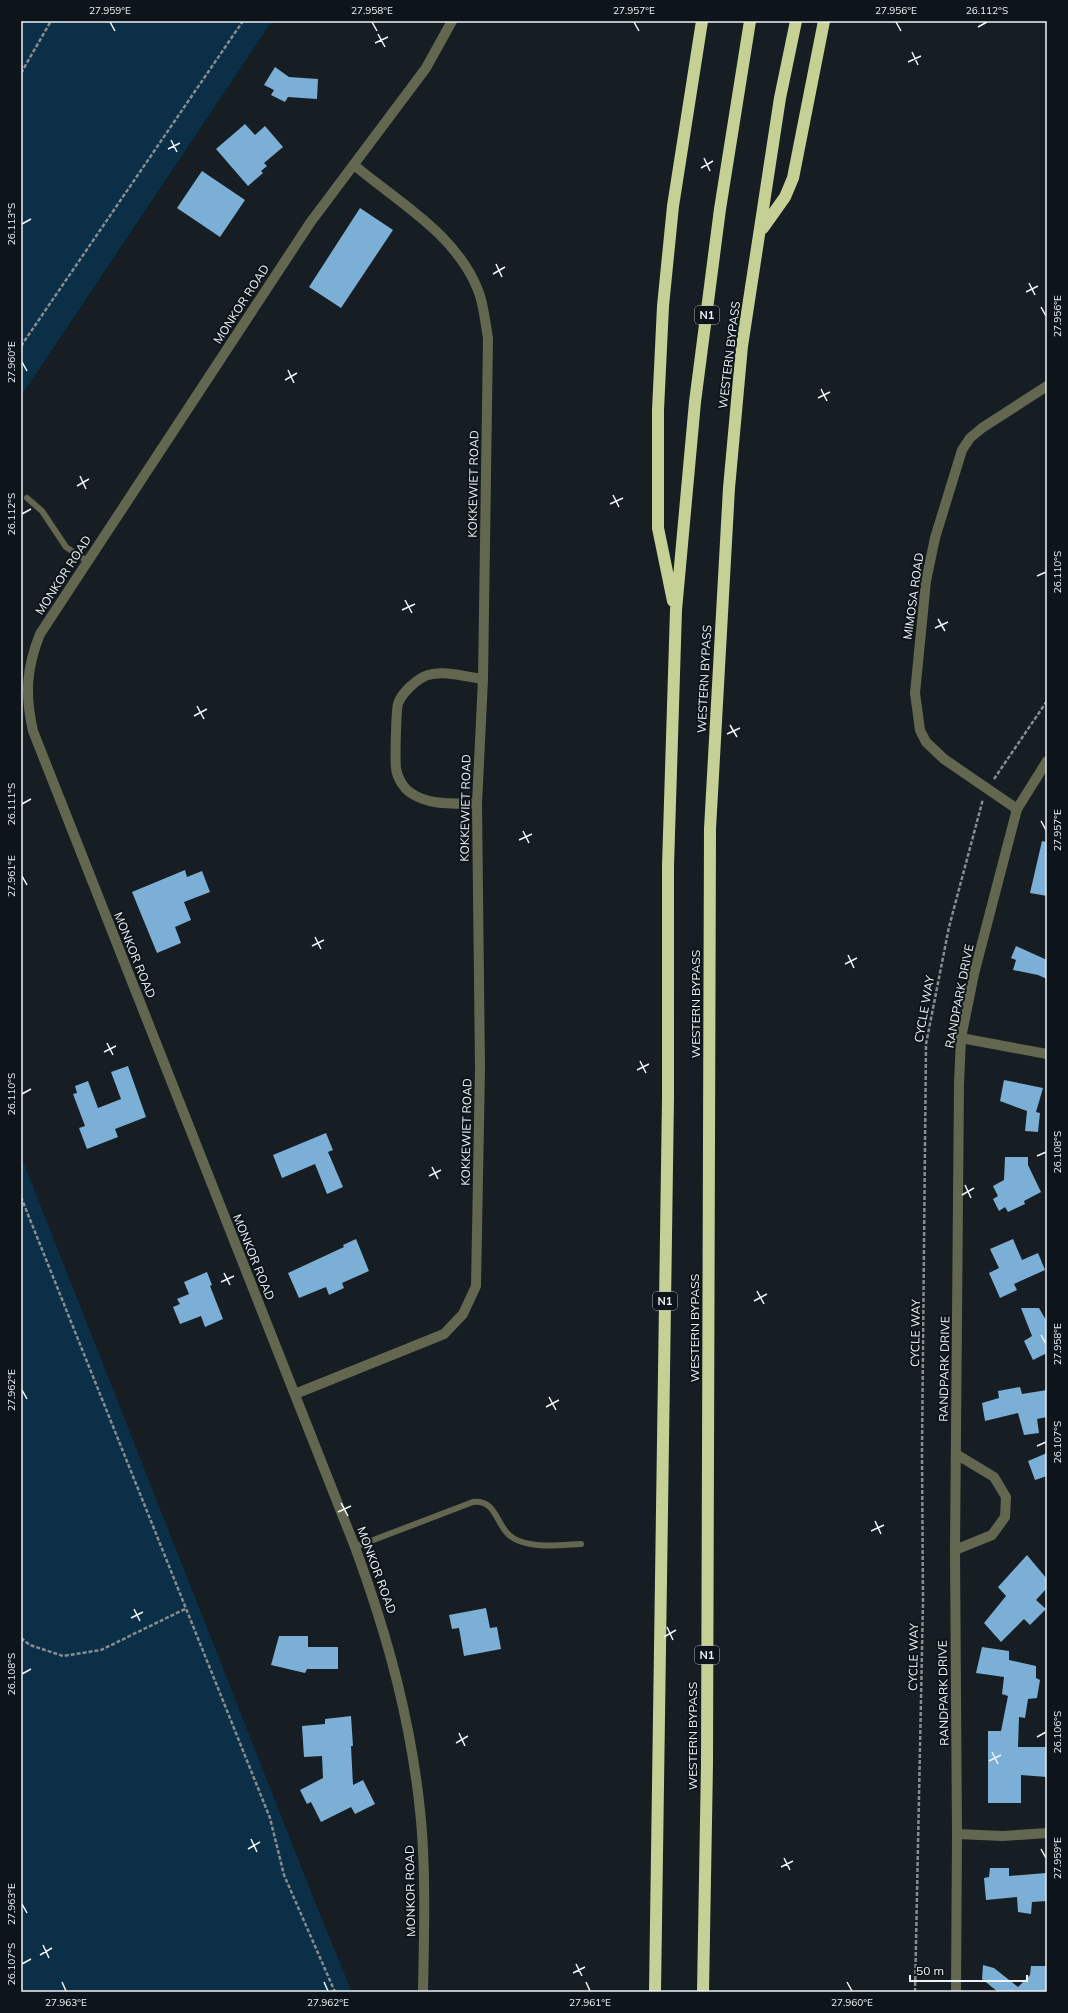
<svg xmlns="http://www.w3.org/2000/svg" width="1068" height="2013" viewBox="0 0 1068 2013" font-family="Mulish,sans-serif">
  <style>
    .green { fill: #0a2f47 }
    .building { fill: #7bafd6 }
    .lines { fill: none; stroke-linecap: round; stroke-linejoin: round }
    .path { stroke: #868c90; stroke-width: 2.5; stroke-dasharray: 4 2; stroke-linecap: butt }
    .lane { stroke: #636750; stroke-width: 6 }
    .street { stroke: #636750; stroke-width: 10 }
    .highway { stroke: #c6d095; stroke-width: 12 }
    .ticks { fill: none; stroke: #eff4f8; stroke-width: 1.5 }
    .labels { text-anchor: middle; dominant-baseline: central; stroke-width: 4; stroke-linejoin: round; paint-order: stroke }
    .shield { fill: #0e151a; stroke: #acb1b5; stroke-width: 1 }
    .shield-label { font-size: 11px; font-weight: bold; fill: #eff4f8 }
    .street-label { font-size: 12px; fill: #eff4f8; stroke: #0e151a }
    .neatline { fill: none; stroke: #eff4f8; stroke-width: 1.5 }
    .ticks-label { font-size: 10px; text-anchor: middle; fill: #eff4f8 }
  </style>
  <rect width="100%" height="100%" fill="#171e23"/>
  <!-- green -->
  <path class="green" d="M21,21H272L21,396Z
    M21,1156L317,1907L352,1992H21Z"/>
  <!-- building -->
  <path class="building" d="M275,67L289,77L318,79L317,99L288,97L285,102L271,95L274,90L264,85Z
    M245,124L255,135L265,126L283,147L264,163L267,166L261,171L263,173L248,186L216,149Z
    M202,171L245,200L220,237L177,208Z
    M360,208L393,230L341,308L309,287Z
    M1042,841L1047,842V896L1030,893Z
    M185,870L187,877L202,871L210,892L184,902L191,920L175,927L181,943L157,953L132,892Z
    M1016,946L1047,960V979L1038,975L1013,970L1016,960L1011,958Z
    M128,1066L146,1117L115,1129L118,1137L87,1149L79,1128L85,1126L73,1094L77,1093L75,1086L88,1081L98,1108L121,1099L111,1072Z
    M1004,1080L1043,1088L1036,1112L1040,1113L1038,1132L1025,1131L1027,1111L1000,1101Z
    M326,1133L333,1150L328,1152L343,1187L327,1194L315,1164L282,1178L273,1155Z
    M1005,1157H1028V1165L1041,1192L1024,1201L1025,1204L1008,1212L1005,1207L999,1211L993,1199L998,1196L993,1186L1004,1180Z
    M356,1239L369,1271L342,1283L344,1288L329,1295L326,1287L299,1298L288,1273L344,1247L343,1245Z
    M1013,1239L1022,1260L1038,1253L1045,1270L1014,1284L1017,1290L1000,1298L989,1273L999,1268L990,1249Z
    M207,1272L212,1285L210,1286L223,1319L205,1327L201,1316L180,1324L173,1307L180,1304L177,1299L189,1294L184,1282Z
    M1021,1308H1039L1047,1322V1353L1033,1360L1024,1341L1032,1336Z
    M1020,1387L1022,1394L1047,1390V1417L1037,1419L1039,1433L1024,1435L1018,1413L985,1421L982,1403L999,1398L998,1391Z
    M1047,1453V1476L1035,1480L1028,1461Z
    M1027,1555L1047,1579V1588L1036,1600L1046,1609L1030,1625L1024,1619L1001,1642L984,1623L1006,1596L998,1587Z
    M486,1608L490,1628L497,1627L501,1649L464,1656L459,1628L452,1629L449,1615Z
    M279,1636H308V1647H338V1669H307L305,1673L271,1665Z
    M982,1647L1009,1651V1660L1036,1666V1678L1040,1680L1037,1698L1028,1699L1025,1718L1019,1717L1018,1747H1047V1777L1021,1775V1803H988V1731H1001L1008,1696L1002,1694L1004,1677L976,1673Z
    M351,1716L353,1746H351L353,1785L363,1780L375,1804L355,1814L351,1807L321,1822L311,1802L307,1804L300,1790L323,1778L322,1756L304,1757L302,1726L325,1724V1719Z
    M990,1868H1009V1876L1046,1873V1901L1032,1902L1031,1914L1018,1912L1017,1897L986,1900L984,1878L989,1877Z
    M983,1965L994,1968L1018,1987L1030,1975L1031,1966H1047V1992H998L982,1979Z"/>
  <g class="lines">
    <!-- path -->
    <path class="path" d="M21,73L51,21
      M21,346L243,21
      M994,779L1047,701
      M21,1197L270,1818L284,1875L335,1992
      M21,1638L30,1645L63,1656L101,1650L185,1609
      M915,1992L923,1602L922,1452L926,1044L949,927L983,799"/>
    <!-- lane -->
    <path class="lane" d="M27,498L42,511L66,547L87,561
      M355,1547L473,1502C500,1499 495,1533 519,1541C538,1548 561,1545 581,1544"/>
    <!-- street -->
    <path class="street" d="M477,804C456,803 429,806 411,793C403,788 397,777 396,768C395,760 396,711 398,704C401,693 418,678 428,675C445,670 466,677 483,679
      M1017,809L944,759L926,742L920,730L915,693L926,581L935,538L962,450L970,438L982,428L1047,386
      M961,1038L1047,1054
      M295,1394L444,1334L463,1314L476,1286L480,1069L477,804L483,679L488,338C485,322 484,305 478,290C456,234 398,202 354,165
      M955,1550L992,1535L1005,1517L1006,1497L994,1477L956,1454
      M957,1834L1003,1836L1047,1833
      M423,1992C424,1935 426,1876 421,1820C412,1724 388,1637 355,1547L33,731C25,695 26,669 40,634L310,223L426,68L452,21
      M956,1992L957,1834L955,1550L959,1084L961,1038L974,974L1017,809L1047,761"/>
    <!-- highway -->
    <path class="highway" d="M763,228L785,197L793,178L824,21
      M673,601L658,528V410L663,306L673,206L702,21
      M655,1992L668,1098V866L676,610L695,402L720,209L750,21
      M703,1992L707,1764L710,829L729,488L742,346L780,98L796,21"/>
  </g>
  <!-- ticks -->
  <path class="ticks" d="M110,22L115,31M372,22L377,31M634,22L639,31M896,22L901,31M978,27L987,22M378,34L385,47M375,43L388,37M912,52L918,65M908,62L921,56M171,140L177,152M168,149L180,143M704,158L710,171M701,168L713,161M22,224L31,219M496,264L502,277M493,274L505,267M1029,283L1035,295M1026,292L1038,286M1041,307L1046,316M22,362L27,371M288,370L294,383M285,380L297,373M821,389L827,401M818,398L830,392M80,476L86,489M77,486L89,479M613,495L619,507M610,504L623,498M22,514L31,509M1037,576L1046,572M405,600L412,613M402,610L415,604M938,619L945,631M935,628L948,622M197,706L204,719M194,716L207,709M730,725L737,737M727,734L740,728M22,804L31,799M1041,821L1046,830M523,831L529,843M519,840L532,834M22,876L27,885M315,937L321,949M312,946L324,940M848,955L854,968M845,964L857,958M107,1043L113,1055M104,1052L116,1046M640,1061L646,1073M637,1070L649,1064M22,1094L31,1089M1037,1156L1046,1152M432,1167L438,1179M429,1176L441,1170M965,1185L971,1198M962,1195L974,1188M224,1273L230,1285M221,1282L234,1276M757,1291L764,1304M754,1301L767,1294M1041,1335L1046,1344M22,1390L27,1399M549,1397L556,1410M546,1407L559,1400M1037,1446L1046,1442M341,1503L348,1516M338,1512L351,1506M875,1521L881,1534M871,1531L884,1525M134,1609L140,1621M131,1618L143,1612M667,1627L673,1640M664,1637L676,1630M22,1674L31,1669M459,1733L465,1746M1037,1737L1046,1732M456,1743L468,1736M992,1752L998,1764M989,1761L1001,1755M251,1839L257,1852M248,1849L260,1842M1041,1849L1046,1858M784,1858L790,1870M781,1867L793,1861M22,1904L27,1913M43,1945L49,1958M40,1955L52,1948M22,1964L31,1959M576,1964L582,1976M573,1973L585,1967M62,1982L66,1991M324,1982L328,1991M586,1982L590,1991M847,1982L852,1991"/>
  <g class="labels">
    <!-- shield labels -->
    <g class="shield">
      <rect x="695" y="306" width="24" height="18" rx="3"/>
      <rect x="653" y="1292" width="24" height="18" rx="3"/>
      <rect x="695" y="1646" width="24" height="18" rx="3"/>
    </g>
    <g class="shield-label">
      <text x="707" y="315">N1</text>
      <text x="665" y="1301">N1</text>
      <text x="707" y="1655">N1</text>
    </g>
    <!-- street labels -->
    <g class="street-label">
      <text transform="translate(241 304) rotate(-57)">MONKOR ROAD</text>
      <text transform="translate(729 355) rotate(-83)">WESTERN BYPASS</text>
      <text transform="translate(473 484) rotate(-89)">KOKKEWIET ROAD</text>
      <text transform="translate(63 575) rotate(-57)">MONKOR ROAD</text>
      <text transform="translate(913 596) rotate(-82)">MIMOSA ROAD</text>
      <text transform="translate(704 679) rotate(-87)">WESTERN BYPASS</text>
      <text transform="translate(465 808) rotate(-89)">KOKKEWIET ROAD</text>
      <text transform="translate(135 955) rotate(68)">MONKOR ROAD</text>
      <text transform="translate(959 996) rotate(-79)">RANDPARK DRIVE</text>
      <text transform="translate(695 1004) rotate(-90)">WESTERN BYPASS</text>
      <text transform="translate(924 1009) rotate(-80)">CYCLE WAY</text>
      <text transform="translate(466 1132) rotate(-89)">KOKKEWIET ROAD</text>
      <text transform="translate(254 1257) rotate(68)">MONKOR ROAD</text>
      <text transform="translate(694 1328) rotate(-90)">WESTERN BYPASS</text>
      <text transform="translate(915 1333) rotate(-89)">CYCLE WAY</text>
      <text transform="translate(944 1369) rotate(-89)">RANDPARK DRIVE</text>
      <text transform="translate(377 1570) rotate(70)">MONKOR ROAD</text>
      <text transform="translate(913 1657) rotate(-89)">CYCLE WAY</text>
      <text transform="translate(943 1693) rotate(-91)">RANDPARK DRIVE</text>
      <text transform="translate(692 1736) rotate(-90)">WESTERN BYPASS</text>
      <text transform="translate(410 1891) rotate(-91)">MONKOR ROAD</text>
    </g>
  </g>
  <!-- border -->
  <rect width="1068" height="2013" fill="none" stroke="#0e151a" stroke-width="44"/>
  <!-- scale -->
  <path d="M910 1975v6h117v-6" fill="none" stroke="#eff4f8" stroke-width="2"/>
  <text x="916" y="1975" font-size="12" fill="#eff4f8" stroke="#0e151a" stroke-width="3" paint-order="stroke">50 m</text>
  <rect x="22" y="22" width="1024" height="1969" class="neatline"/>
  <g class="ticks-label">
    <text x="110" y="14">27.959°E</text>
    <text x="372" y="14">27.958°E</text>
    <text x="634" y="14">27.957°E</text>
    <text x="896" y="14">27.956°E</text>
    <text x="987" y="14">26.112°S</text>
    <text transform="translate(11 224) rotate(-90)" y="4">26.113°S</text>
    <text transform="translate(1057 316) rotate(-90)" y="4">27.956°E</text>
    <text transform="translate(11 362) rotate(-90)" y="4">27.960°E</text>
    <text transform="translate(11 514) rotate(-90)" y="4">26.112°S</text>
    <text transform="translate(1057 572) rotate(-90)" y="4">26.110°S</text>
    <text transform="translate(11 804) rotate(-90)" y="4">26.111°S</text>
    <text transform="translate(1057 830) rotate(-90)" y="4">27.957°E</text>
    <text transform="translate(11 876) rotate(-90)" y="4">27.961°E</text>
    <text transform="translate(11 1094) rotate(-90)" y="4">26.110°S</text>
    <text transform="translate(1057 1152) rotate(-90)" y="4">26.108°S</text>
    <text transform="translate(1057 1344) rotate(-90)" y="4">27.958°E</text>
    <text transform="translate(11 1390) rotate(-90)" y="4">27.962°E</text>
    <text transform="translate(1057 1442) rotate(-90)" y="4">26.107°S</text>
    <text transform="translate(11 1674) rotate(-90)" y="4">26.108°S</text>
    <text transform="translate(1057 1732) rotate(-90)" y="4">26.106°S</text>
    <text transform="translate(1057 1858) rotate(-90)" y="4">27.959°E</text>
    <text transform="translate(11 1904) rotate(-90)" y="4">27.963°E</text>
    <text transform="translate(11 1964) rotate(-90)" y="4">26.107°S</text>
    <text x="66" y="2006">27.963°E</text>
    <text x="328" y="2006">27.962°E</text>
    <text x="590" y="2006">27.961°E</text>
    <text x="852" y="2006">27.960°E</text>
  </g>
</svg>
